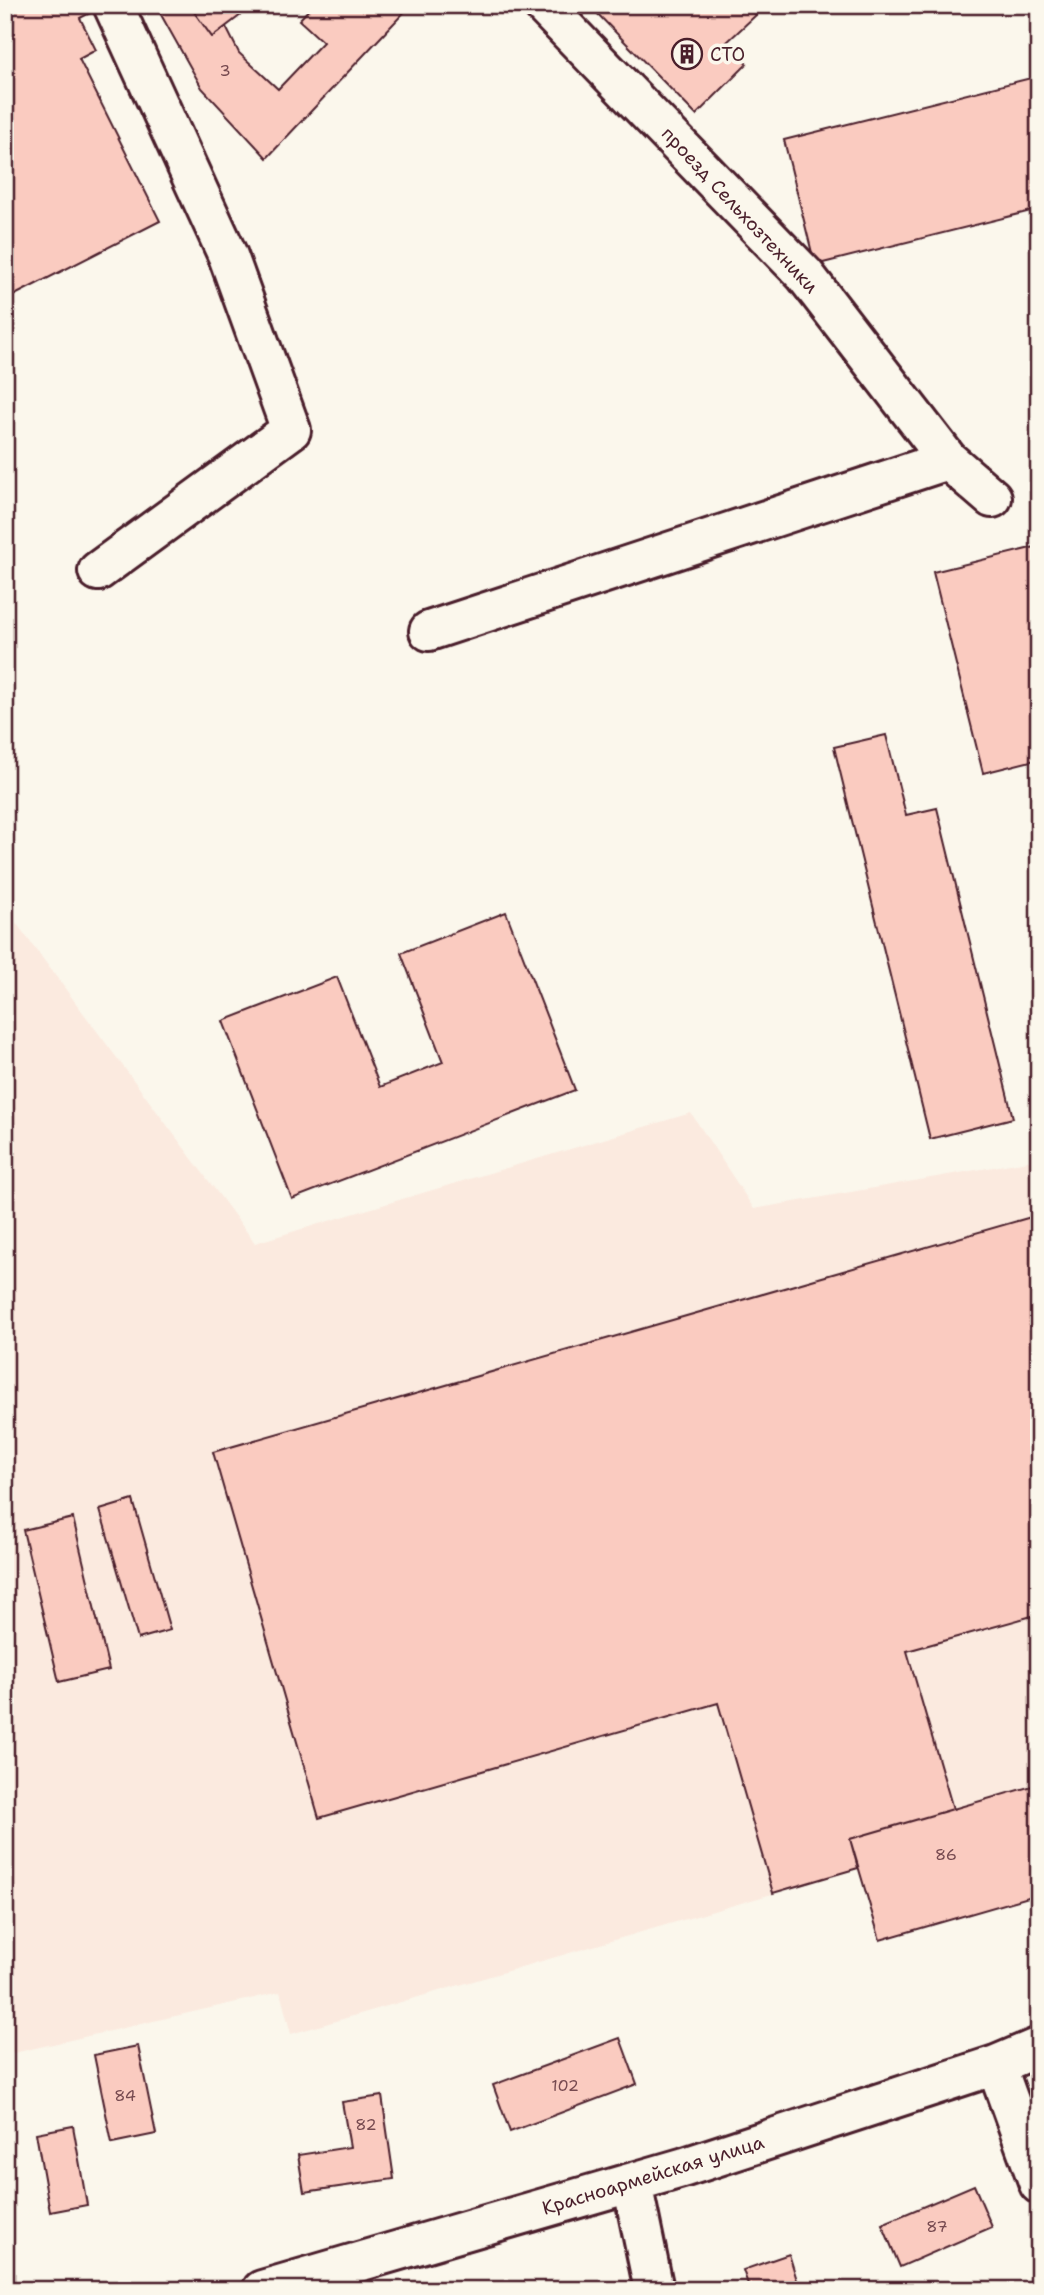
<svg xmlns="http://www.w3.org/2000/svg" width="1044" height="2295" viewBox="0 0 1044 2295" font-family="'Shantell Sans',sans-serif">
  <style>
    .built { fill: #fbeadf }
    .building { fill: #facbc0; stroke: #4a1f2b; stroke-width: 2 }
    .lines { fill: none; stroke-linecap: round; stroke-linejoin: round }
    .minor-casing { stroke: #4a1f2b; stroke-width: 44 }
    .minor { stroke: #fbf7ec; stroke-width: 38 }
    .labels { text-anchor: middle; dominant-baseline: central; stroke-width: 7; stroke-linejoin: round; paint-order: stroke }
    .number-label { font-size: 16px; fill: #764a50 }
    .poi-label { font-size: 19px; fill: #4a1f2b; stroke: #fbf7ec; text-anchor: start }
    .street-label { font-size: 19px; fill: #4a1f2b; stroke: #fbf7ec }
  </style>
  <rect width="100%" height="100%" fill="#fbf7ec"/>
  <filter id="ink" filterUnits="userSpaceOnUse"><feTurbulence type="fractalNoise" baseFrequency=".0143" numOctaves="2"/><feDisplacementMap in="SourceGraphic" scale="14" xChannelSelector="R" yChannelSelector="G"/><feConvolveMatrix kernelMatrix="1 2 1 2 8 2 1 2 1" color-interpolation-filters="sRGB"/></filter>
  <g filter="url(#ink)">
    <!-- built -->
    <path class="built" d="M5,908L255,1243L691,1113L754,1209L1039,1159V1894L880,1940L858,1869L291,2034L280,1992L5,2055Z"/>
    <!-- building -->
    <path class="building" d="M5,5H89L92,12L80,18L96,50L79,59L160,221L5,300Z
      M171,5H189L212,37L226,27L239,53L278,89L323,42L299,20L313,5H411L267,158L202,88L160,13Z
      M189,5H254L212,37Z
      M589,5H746L756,15L726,43L747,64L696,115Z
      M1039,76V209L815,265L784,140Z
      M1039,546V759L983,773L933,572Z
      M886,735L906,815L937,808L1013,1118L930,1139L834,747Z
      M506,912L575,1090L292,1199L223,1021L337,977L380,1087L443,1062L401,953Z
      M1038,1215L1039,1639L1032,1616L907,1651L953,1809L850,1839L858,1868L773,1893L718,1703L319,1818L213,1452Z
      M133,1500L170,1630L138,1639L100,1510Z
      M73,1518L109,1670L59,1682L23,1530Z
      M1039,1784V1894L880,1940L850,1839Z
      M620,2038L637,2084L510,2132L493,2085Z
      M138,2046L156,2134L112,2143L94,2055Z
      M382,2096L394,2179L304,2192L298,2155L350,2147L342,2102Z
      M73,2126L87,2205L50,2212L36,2133Z
      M974,2185L992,2227L900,2267L882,2224Z
      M789,2254L800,2290H750L743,2270Z"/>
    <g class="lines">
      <!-- minor casing -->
      <g class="minor-casing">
        <path id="minor" d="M543,5L805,275L948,460
          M98,571L291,430L228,256L113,5
          M429,631L948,460L992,498
          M996,2065L1039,2184
          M632,2183L654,2290
          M262,2290L685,2167L996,2065L1039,2047"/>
      </g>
      <!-- minor -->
      <use href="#minor" class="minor"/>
    </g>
  </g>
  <!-- icons -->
  <defs>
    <g id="building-ring" transform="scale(1.575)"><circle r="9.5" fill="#fbf7ec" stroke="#4a1f2b" stroke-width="1.5"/><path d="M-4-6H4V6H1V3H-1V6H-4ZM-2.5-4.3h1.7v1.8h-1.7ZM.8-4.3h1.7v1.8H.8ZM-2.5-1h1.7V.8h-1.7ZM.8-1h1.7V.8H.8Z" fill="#4a1f2b"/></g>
  </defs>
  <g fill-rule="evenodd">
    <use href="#building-ring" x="687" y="54"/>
  </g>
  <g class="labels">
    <!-- number labels -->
    <g class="number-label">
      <text x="225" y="70">3</text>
      <text x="946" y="1854">86</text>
      <text x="565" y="2085">102</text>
      <text x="125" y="2095">84</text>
      <text x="366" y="2124">82</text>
      <text x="937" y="2226">87</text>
    </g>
    <!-- poi labels -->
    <g class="poi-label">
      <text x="710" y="54">СТО</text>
    </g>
    <!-- street labels -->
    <g class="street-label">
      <text transform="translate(740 210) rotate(47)">проезд Сельхозтехники</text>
      <text transform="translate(653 2175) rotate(-17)">Красноармейская улица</text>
    </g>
  </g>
  <!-- margin -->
  <rect width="1044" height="2295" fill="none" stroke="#fbf7ec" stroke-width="28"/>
  <rect x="14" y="14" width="1016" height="2267" fill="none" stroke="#4a1f2b" stroke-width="2.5" filter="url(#ink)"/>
</svg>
